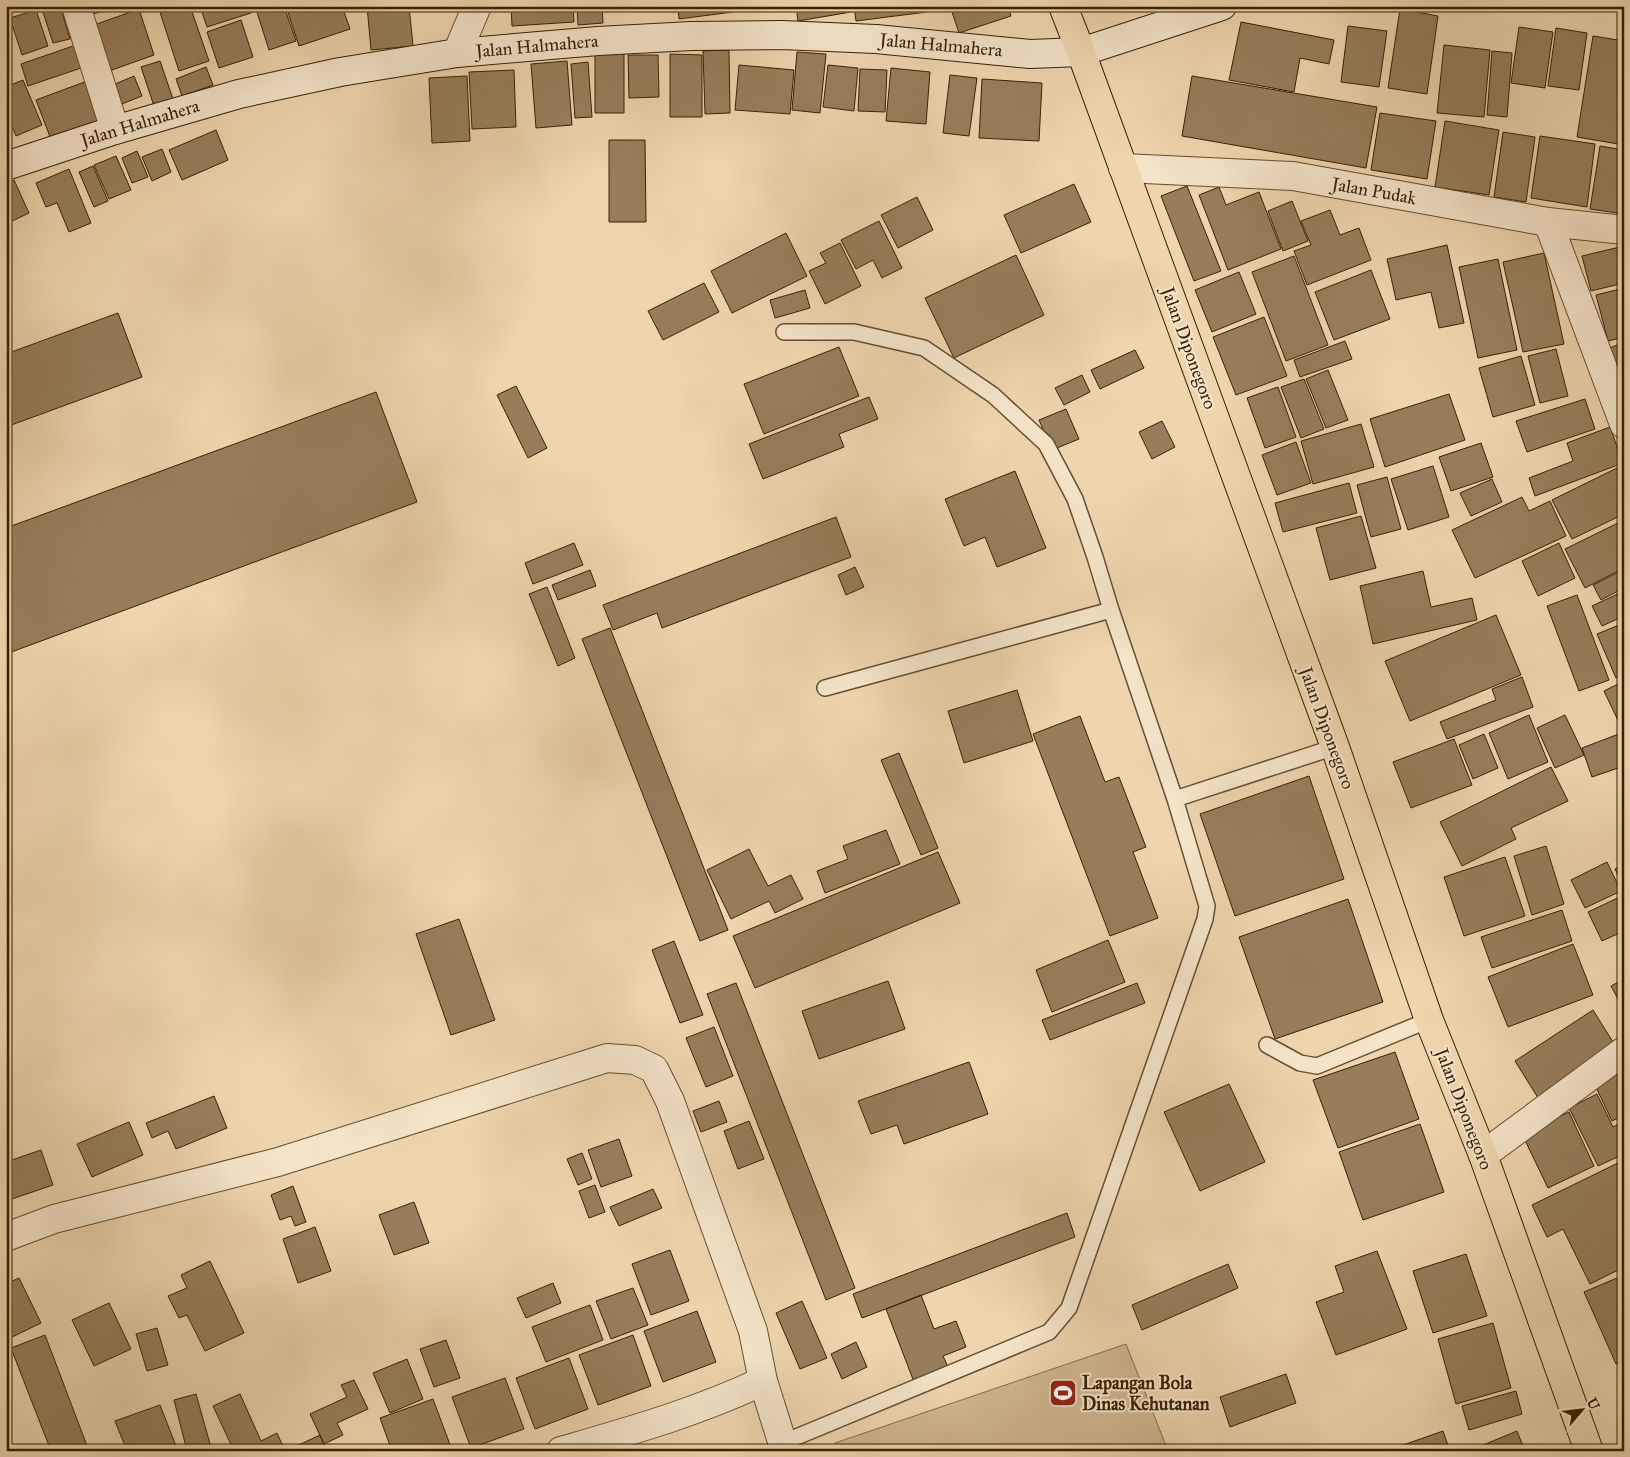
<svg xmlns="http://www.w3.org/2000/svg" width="1630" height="1457" viewBox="0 0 1630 1457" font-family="'IM FELL Great Primer',serif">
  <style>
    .green { fill: #cfb691; stroke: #836b4b }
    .building { fill: #967e5d; stroke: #372005 }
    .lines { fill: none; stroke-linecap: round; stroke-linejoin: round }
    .service-casing { stroke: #654d2f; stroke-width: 18 }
    .minor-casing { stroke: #654d2f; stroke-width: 30 }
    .secondary-casing { stroke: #372005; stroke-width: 30 }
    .primary-casing { stroke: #372005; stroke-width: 30 }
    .service { stroke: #f4e4ca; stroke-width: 15 }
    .minor { stroke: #f4e4ca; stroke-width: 28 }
    .secondary { stroke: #f4e4ca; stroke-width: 28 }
    .primary { stroke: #eed5ae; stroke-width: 28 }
    .labels { text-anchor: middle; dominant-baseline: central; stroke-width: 4; stroke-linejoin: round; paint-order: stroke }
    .street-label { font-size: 18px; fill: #372005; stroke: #f4e4ca }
    .poi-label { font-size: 18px; font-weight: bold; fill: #372005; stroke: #f4e4ca; text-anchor: start }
  </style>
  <rect width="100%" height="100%" fill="#eed5ae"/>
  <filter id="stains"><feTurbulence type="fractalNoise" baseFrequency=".004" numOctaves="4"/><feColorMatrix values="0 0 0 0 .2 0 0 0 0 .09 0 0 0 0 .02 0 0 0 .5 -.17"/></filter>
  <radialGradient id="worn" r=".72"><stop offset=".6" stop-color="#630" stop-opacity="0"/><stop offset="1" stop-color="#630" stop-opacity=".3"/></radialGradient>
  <!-- green -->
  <path class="green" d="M1126,1344L1168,1451H839L835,1443Z"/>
  <!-- building -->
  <path class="building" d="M52,6H60L70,39L53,43L42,9Z
    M86,6H126L88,15Z
    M158,6H190L209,61L179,71Z
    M200,6H249L251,13L207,27Z
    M255,6H284L296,41L269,50Z
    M286,6H342L350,29L299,46Z
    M367,6H409L413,46L371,50Z
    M511,6H573L574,22L512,26Z
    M577,6H602L603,23L578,25Z
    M606,6H642V8L607,12Z
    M643,6H675V8L644,11Z
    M678,6H732L733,12L679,19Z
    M736,6H782L737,11Z
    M796,6H850L851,12L798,21Z
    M854,6H926L927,12L856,21Z
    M950,6H1008L1011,16L959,33Z
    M139,9L154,55L109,71L94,25Z
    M1400,9L1438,16L1427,94L1388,88Z
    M36,10L48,46L22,55L10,18Z
    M241,20L253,57L219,68L207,32Z
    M1241,22L1334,40L1329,64L1300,58L1294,92L1229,80Z
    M1348,26L1387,31L1379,87L1341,82Z
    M1519,27L1553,32L1545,88L1511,83Z
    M1556,28L1587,33L1579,90L1548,86Z
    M1593,36L1624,41V145L1577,137Z
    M76,45L84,67L28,86L21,64Z
    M1444,45L1490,50L1484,117L1437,113Z
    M729,50L730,113L705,114L703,51Z
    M1492,51L1512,53L1507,117L1487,115Z
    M797,52L826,54L820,113L792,110Z
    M595,53H624V113H595Z
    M670,54L702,55V117H670Z
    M628,55H658L659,97L629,98Z
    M160,61L173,99L154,106L141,67Z
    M567,61L572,125L536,128L531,64Z
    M588,62L592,117L575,118L571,64Z
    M739,65L794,70L790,114L735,110Z
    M828,65L858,68L854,111L823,107Z
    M206,67L213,85L182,96L176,79Z
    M891,68L930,72L926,124L886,121Z
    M860,69L887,70L885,112L858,111Z
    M514,70L516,127L472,129L469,72Z
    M950,75L977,78L969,136L943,133Z
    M134,76L142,96L114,107L106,88Z
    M467,76L470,141L432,143L429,78Z
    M1192,76L1377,107L1366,168L1182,136Z
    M982,79L1042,83L1039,141L979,138Z
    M23,80L42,125L16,136L6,112V87Z
    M87,81L102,123L52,142L36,100Z
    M1380,113L1436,121L1427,179L1371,170Z
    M1445,121L1499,130L1489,195L1435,187Z
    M216,130L228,160L182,180L169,150Z
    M1503,132L1535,137L1526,202L1494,197Z
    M6,133L10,143L6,145Z
    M1540,136L1595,144L1587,207L1531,198Z
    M609,140H645L646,222H609Z
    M1600,146L1624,150V214L1590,209Z
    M162,149L171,172L152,181L142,157Z
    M137,151L148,177L132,183L122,158Z
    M116,156L131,190L109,199L94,165Z
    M93,166L108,201L94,207L79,172Z
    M69,169L91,223L69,232L57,203L46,207L36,183Z
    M14,180L29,213L6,224V183Z
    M1074,184L1091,222L1021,253L1004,215Z
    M1187,186L1221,271L1194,281L1161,196Z
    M1219,187L1226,205L1259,192L1281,249L1228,270L1199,195Z
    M917,197L933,230L898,248L881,215Z
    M1292,201L1308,241L1283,251L1268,211Z
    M1330,210L1340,235L1359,228L1371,260L1307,285L1294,251L1311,245L1301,221Z
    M879,221L902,268L882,278L873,260L856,269L841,240Z
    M786,233L807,276L732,313L711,271Z
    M840,243L861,286L825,304L809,271L826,263L820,253Z
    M1447,245L1464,323L1439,328L1431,292L1396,300L1387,259Z
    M1624,246V283L1591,291L1582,256Z
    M1544,253L1564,344L1523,352L1503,262Z
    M1016,255L1044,315L954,358L925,298Z
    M1294,256L1328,345L1286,361L1252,272Z
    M1498,259L1517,350L1478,358L1459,267Z
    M1371,270L1390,319L1334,340L1315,292Z
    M1239,272L1256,314L1212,332L1195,290Z
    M704,283L719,312L663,340L648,311Z
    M1624,288V337L1608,341L1596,295Z
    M805,290L810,308L775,318L770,300Z
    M118,313L142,377L6,427V354Z
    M1264,317L1287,376L1236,395L1213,337Z
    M1345,341L1352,359L1300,377L1294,360Z
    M1617,345L1624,361V373L1616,377L1605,350Z
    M839,347L859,396L764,434L744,384Z
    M1556,349L1568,396L1540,403L1528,356Z
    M1135,350L1144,368L1100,389L1091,370Z
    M1521,356L1535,405L1493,417L1479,368Z
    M1328,370L1348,420L1326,428L1306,379Z
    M1082,375L1090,392L1064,405L1055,388Z
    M1304,379L1324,429L1301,438L1281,387Z
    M516,386L547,448L528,458L497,395Z
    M1278,387L1296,437L1265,448L1247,398Z
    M376,392L417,502L6,654V528Z
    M1449,394L1465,440L1385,467L1370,419Z
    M869,397L878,419L839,434L844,447L763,479L749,444Z
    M1585,399L1595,429L1527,452L1516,421Z
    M1066,409L1079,439L1052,450L1039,420Z
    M1162,421L1175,447L1152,459L1139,432Z
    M1361,424L1374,467L1313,484L1301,441Z
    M1610,427L1623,463L1535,496L1529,478L1573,461L1567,443Z
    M1296,442L1311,483L1277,495L1262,455Z
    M1481,443L1493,477L1451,491L1439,457Z
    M1433,466L1449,517L1408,530L1391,479Z
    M1619,467L1624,476V514L1572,539L1552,500Z
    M1015,471L1046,548L997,567L985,537L964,546L945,499Z
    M1387,477L1401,529L1371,537L1357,485Z
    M1492,479L1502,502L1471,516L1460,493Z
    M1349,483L1357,513L1283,532L1275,503Z
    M1522,497L1529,511L1550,501L1566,536L1475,578L1452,530Z
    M1361,516L1376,568L1330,580L1316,528Z
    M836,517L851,557L662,628L657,613L613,630L603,605Z
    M1624,520V568L1585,588L1565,549Z
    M574,543L583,565L533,584L525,563Z
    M1559,543L1575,578L1538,596L1522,561Z
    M855,567L864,587L846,595L838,575Z
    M590,570L596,586L558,600L552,585Z
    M1423,571L1431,607L1472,598L1477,620L1373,644L1360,586Z
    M1621,571L1624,578V588L1601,600L1593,585Z
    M547,587L575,658L558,666L529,594Z
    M1624,591V616L1602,626L1592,606Z
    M1577,595L1609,680L1579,691L1547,606Z
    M1496,615L1521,675L1410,721L1385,661Z
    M1624,623V675L1616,678L1597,634Z
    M610,628L728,930L700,941L582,639Z
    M1522,677L1533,707L1447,739L1440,722L1496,700L1492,689Z
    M1624,681V731H1623L1604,691Z
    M1017,690L1033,741L964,763L948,711Z
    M1529,715L1548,762L1508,779L1489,733Z
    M1565,715L1584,755L1555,768L1537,728Z
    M1080,716L1105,782L1119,777L1146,847L1133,852L1158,918L1110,936L1033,734Z
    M1624,732V766L1592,777L1582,748Z
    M1484,734L1498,768L1473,779L1459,745Z
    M1454,739L1472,785L1411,808L1393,762Z
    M899,753L938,848L921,855L881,760Z
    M1551,767L1568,801L1511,828L1516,839L1462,866L1440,822Z
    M1309,776L1344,879L1235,916L1200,814Z
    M886,830L900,864L825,893L817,871L848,859L843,846Z
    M1546,846L1564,904L1532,915L1514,856Z
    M749,849L768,886L791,875L803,899L775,913L769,901L731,919L707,870Z
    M938,852L960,903L755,988L733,936Z
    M1505,857L1525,916L1464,936L1444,877Z
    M1607,862L1621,891L1585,908L1571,880Z
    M1624,865V887L1615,869Z
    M1624,895V931L1602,941L1588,912Z
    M1348,899L1383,1002L1275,1039L1239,937Z
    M1562,910L1572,941L1492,968L1481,937Z
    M459,919L495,1020L451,1035L416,934Z
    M1108,940L1125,982L1052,1012L1036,970Z
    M674,941L703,1015L680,1023L652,950Z
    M1573,944L1593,995L1508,1027L1488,977Z
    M1624,979V1010L1611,986Z
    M888,981L905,1029L819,1059L802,1011Z
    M736,983L855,1288L826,1300L707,994Z
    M1137,983L1145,1003L1050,1040L1042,1020Z
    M1593,1010L1618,1050L1540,1101L1515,1061Z
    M714,1027L733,1076L706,1087L686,1038Z
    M1395,1052L1419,1119L1338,1148L1313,1080Z
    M969,1062L988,1114L904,1144L897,1125L871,1134L858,1101Z
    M1624,1071V1115L1612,1121L1595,1085Z
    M1229,1084L1265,1162L1200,1191L1164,1112Z
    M1597,1094L1613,1127L1624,1121V1154L1598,1166L1569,1108Z
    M214,1096L227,1128L176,1149L168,1131L152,1138L146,1123Z
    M719,1101L727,1122L701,1132L693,1111Z
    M1569,1112L1594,1166L1548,1188L1522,1134Z
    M749,1121L764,1159L738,1169L724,1131Z
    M129,1122L143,1155L92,1177L77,1144Z
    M1420,1124L1444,1192L1363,1220L1339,1152Z
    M619,1139L632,1176L601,1187L588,1150Z
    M41,1150L53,1185L6,1201V1162Z
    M582,1153L592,1179L578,1185L567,1159Z
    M1624,1160V1267L1590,1284L1563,1229L1547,1237L1532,1205Z
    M595,1185L605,1212L589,1218L579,1191Z
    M293,1186L306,1222L295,1226L291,1216L280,1220L271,1195Z
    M653,1189L662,1208L619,1226L610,1207Z
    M414,1202L429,1243L394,1255L379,1215Z
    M1067,1213L1075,1237L862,1318L853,1294Z
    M315,1227L331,1271L298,1283L283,1239Z
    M670,1250L689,1301L651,1315L632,1264Z
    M1377,1251L1407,1329L1336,1355L1316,1302L1344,1292L1335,1266Z
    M1466,1254L1487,1316L1433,1333L1413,1271Z
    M210,1261L244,1333L205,1351L187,1315L179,1318L168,1296L187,1288L181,1275Z
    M1228,1264L1238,1288L1142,1330L1132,1305Z
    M1624,1275V1361L1616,1364L1584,1292Z
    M19,1278L41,1323L6,1340V1284Z
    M553,1283L561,1303L526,1318L517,1298Z
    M633,1288L648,1325L611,1339L596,1301Z
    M921,1295L934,1329L956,1321L966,1347L943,1356L949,1369L914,1382L886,1309Z
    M802,1301L827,1358L800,1369L776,1313Z
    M109,1303L131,1349L94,1366L72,1320Z
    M590,1305L603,1340L546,1362L532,1327Z
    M697,1311L716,1362L663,1382L644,1331Z
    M1493,1323L1511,1388L1456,1404L1438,1339Z
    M157,1328L168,1365L147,1371L136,1334Z
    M45,1335L89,1451H51L11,1348Z
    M633,1335L651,1386L598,1405L579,1355Z
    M446,1340L460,1378L434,1387L420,1349Z
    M856,1342L867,1367L842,1379L831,1354Z
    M569,1358L588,1409L535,1429L516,1378Z
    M407,1359L423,1399L390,1413L373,1373Z
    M1286,1374L1296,1403L1230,1427L1220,1397Z
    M505,1378L524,1429L471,1448L452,1397Z
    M354,1380L368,1409L337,1423L343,1435L324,1444L310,1414L347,1397L341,1385Z
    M1516,1391L1522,1414L1469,1430L1462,1406Z
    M196,1394L212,1451H187L174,1400Z
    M240,1394L261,1441L277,1433L285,1451H234L213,1406Z
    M433,1399L452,1450L392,1451L380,1418Z
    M160,1405L178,1451H127L115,1421Z
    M6,1431L14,1451H6Z
    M1443,1431L1450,1451H1390L1389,1450Z
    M1517,1431L1525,1451H1477L1476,1448Z
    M320,1435L327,1451H288V1450Z
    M749,1446L751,1451H737Z"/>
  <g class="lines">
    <!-- service casing -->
    <g class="service-casing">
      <path id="service" d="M784,332H854L924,348L993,395L1046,444L1075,499L1095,557L1111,610
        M825,688L1111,610L1175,799L1335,747
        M1267,1045L1300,1063L1317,1066L1429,1020
        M782,1443L1049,1332L1069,1308L1205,919L1207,906L1175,799"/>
    </g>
    <!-- minor casing -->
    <g class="minor-casing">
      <path id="minor" d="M76,6L115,130
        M457,53L477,6
        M1123,168L1293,176L1548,222L1624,230
        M1548,222L1624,424
        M1483,1155L1624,1051
        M6,1237L54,1219L278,1162L607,1058L635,1060L654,1069L670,1101L753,1331L763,1381C698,1412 630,1431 561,1451
        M763,1381L785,1451"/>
    </g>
    <!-- secondary casing -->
    <g class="secondary-casing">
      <path id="secondary" d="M6,166L115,130L239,94L340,72L457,53L598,41L691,36L782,35L876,39L1030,54L1081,52L1222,6"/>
    </g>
    <!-- primary casing -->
    <g class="primary-casing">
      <path id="primary" d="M1063,6L1081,52L1335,747L1429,1020L1483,1155L1589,1451"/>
    </g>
    <!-- service -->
    <use href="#service" class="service"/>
    <!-- minor -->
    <use href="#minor" class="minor"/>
    <!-- secondary -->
    <use href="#secondary" class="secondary"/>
    <!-- primary -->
    <use href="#primary" class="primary"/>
  </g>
  <!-- icons -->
  <defs>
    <g id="stadium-square" transform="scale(1.4375)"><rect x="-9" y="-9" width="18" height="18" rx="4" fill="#8f2418" stroke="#f4e4ca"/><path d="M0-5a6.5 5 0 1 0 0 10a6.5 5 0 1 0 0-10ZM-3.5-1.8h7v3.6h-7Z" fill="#fff"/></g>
  </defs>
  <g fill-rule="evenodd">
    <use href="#stadium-square" x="1063" y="1393"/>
  </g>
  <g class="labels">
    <!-- street labels -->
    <g class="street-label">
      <text transform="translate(941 45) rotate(5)">Jalan Halmahera</text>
      <text transform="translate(537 46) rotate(-5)">Jalan Halmahera</text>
      <text transform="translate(140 123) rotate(-17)">Jalan Halmahera</text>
      <text transform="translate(1374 191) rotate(10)">Jalan Pudak</text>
      <text transform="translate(1189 348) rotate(70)">Jalan Diponegoro</text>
      <text transform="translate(1327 728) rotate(70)">Jalan Diponegoro</text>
      <text transform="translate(1464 1109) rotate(69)">Jalan Diponegoro</text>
    </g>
    <!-- poi labels -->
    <g class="poi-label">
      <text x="1082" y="1383">Lapangan Bola<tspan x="1082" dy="21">Dinas Kehutanan</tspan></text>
    </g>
  </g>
  <!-- margin -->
  <rect width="1630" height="1457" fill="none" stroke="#eed5ae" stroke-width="25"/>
  <rect x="8" y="8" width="1615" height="1442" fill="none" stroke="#372005" stroke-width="2.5"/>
  <rect x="12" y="12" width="1605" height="1432" fill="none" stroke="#372005"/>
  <!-- north arrow -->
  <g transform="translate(1582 1410) rotate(62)" stroke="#f4e4ca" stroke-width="4" paint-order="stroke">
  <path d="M0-4L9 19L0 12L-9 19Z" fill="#372005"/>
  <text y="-8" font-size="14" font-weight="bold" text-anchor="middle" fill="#372005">U</text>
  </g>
  <rect width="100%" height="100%" filter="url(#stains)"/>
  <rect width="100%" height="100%" fill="url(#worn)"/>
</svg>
